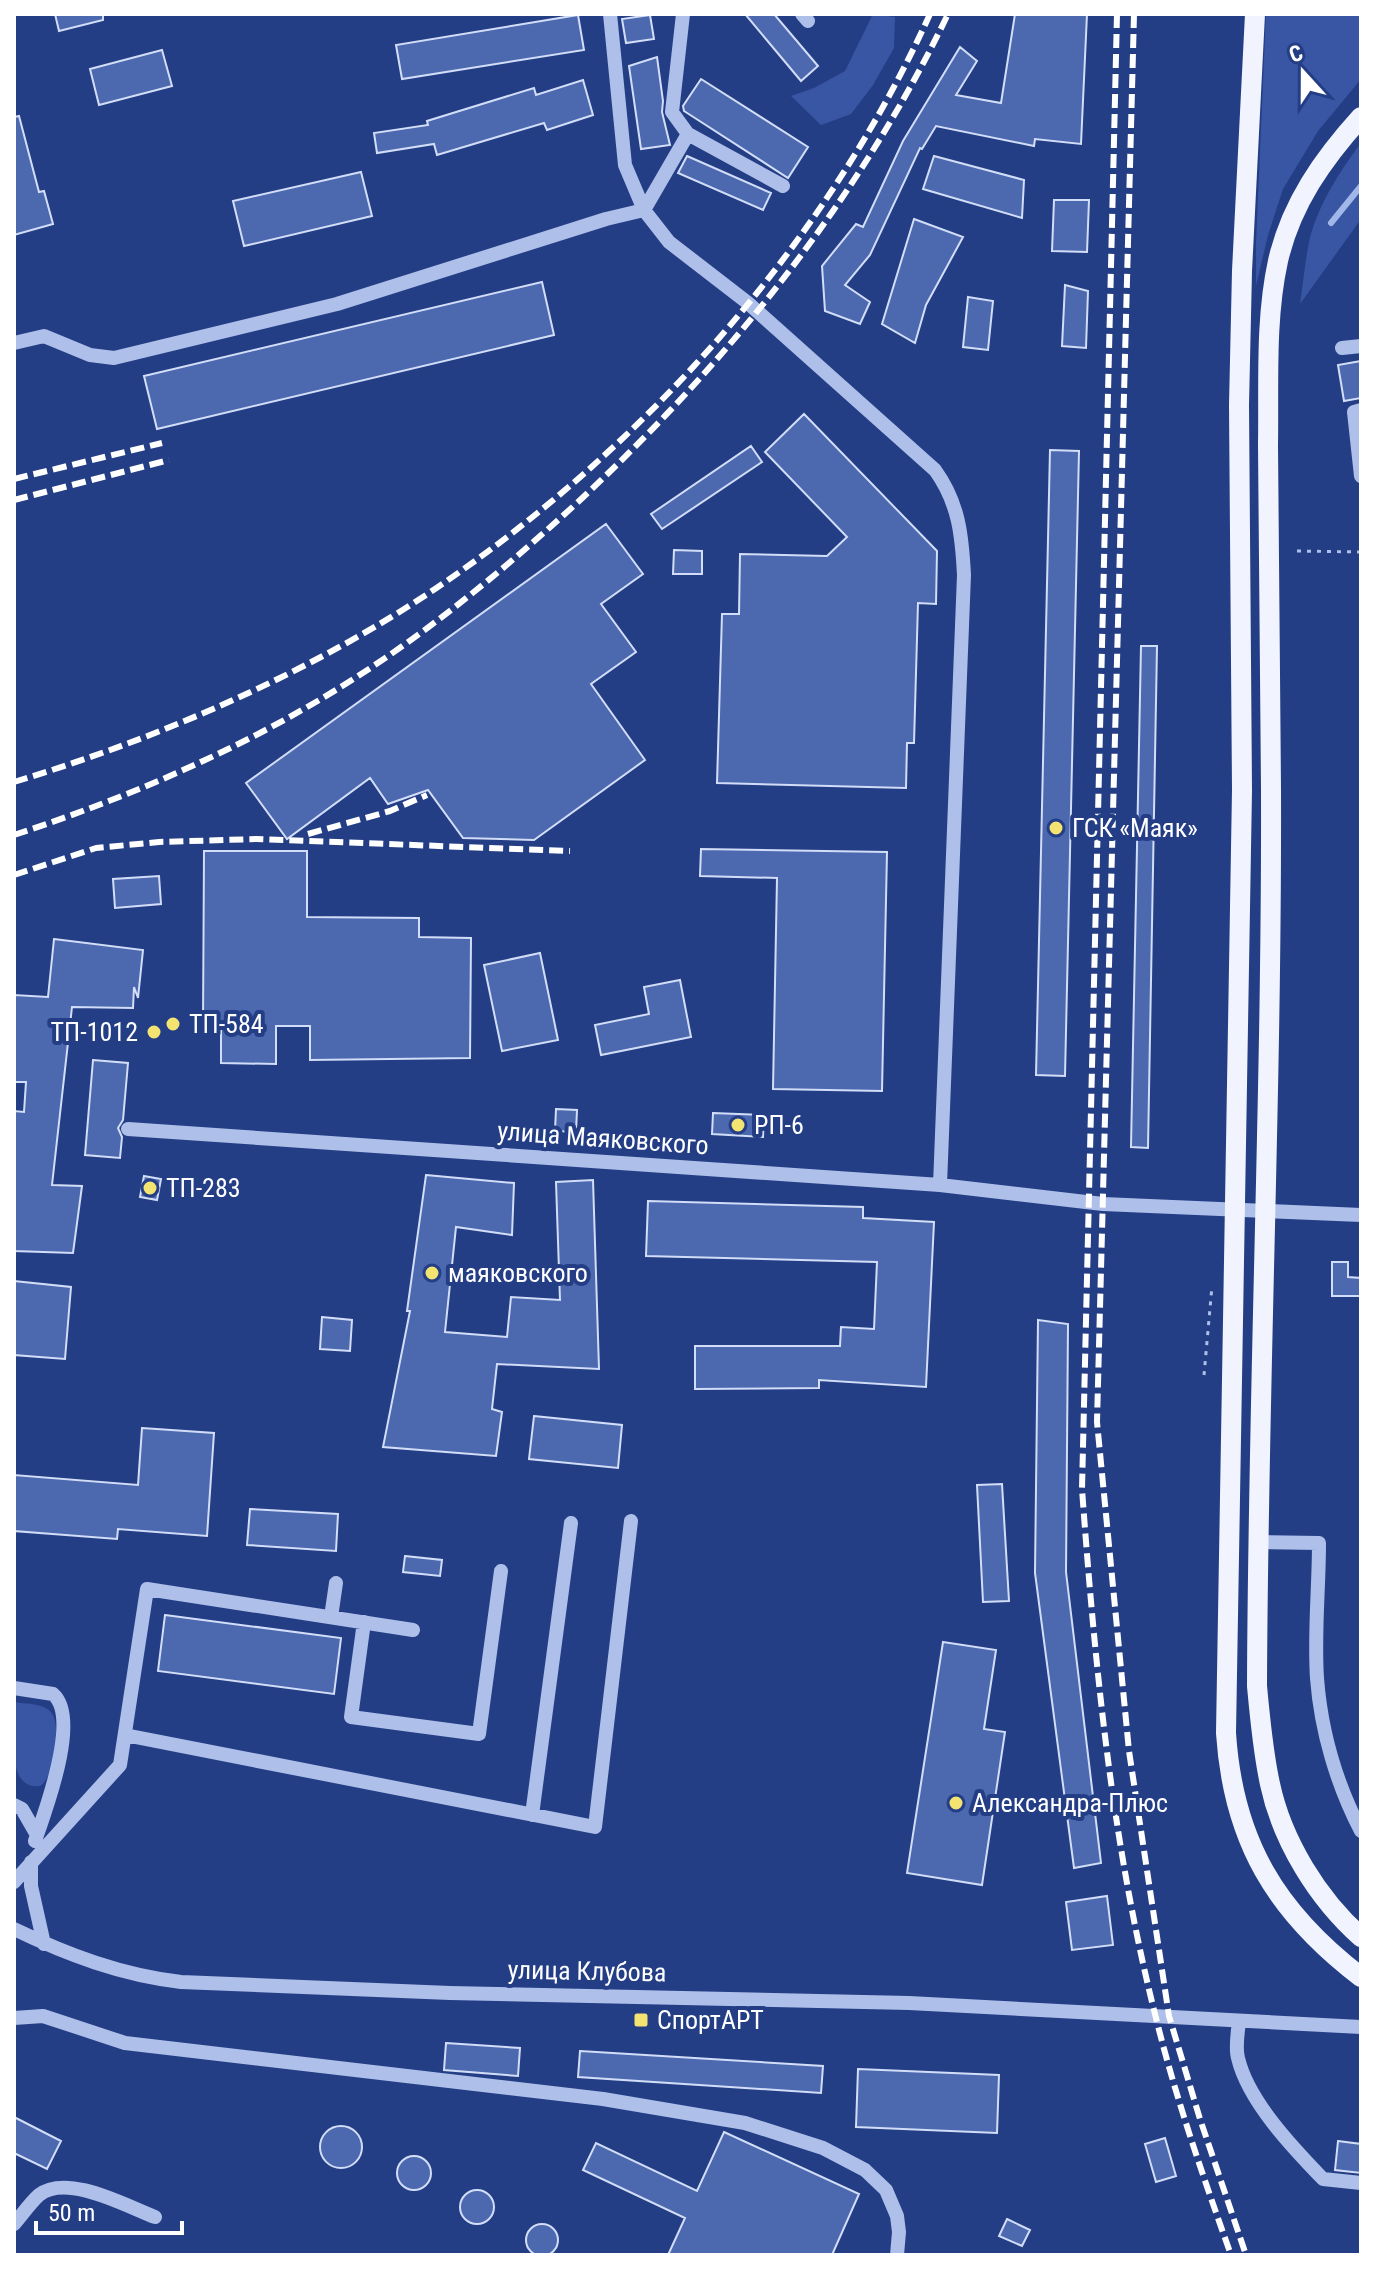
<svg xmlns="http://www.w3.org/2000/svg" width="1375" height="2269" viewBox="0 0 1375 2269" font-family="'Roboto Condensed',sans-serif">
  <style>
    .green { fill: #3856a3 }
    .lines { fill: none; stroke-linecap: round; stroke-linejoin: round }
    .stream { stroke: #a2b7e9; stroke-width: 6 }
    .building { fill: #4c68ae; stroke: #d2ddf7; stroke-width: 2 }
    .path { stroke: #aebfe9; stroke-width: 3; stroke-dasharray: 4 6; stroke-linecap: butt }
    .minor { stroke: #aebfe9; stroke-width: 14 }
    .major { stroke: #f1f4fe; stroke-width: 20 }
    .rail { stroke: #fff; stroke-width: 6; stroke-dasharray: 14 6; stroke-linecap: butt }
    .poi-dot { fill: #f3e472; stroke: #243e86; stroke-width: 3 }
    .labels { text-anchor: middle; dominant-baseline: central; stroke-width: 8; stroke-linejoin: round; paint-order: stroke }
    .poi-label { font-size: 26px; fill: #fff; stroke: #243e86; text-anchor: start }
    .street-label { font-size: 26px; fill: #fff; stroke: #243e86 }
  </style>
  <rect width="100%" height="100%" fill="#243e86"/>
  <!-- green -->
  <path class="green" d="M873,14L895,17L894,48L873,85L851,114L821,125L791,96L814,88L845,71Z
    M1266,14H1361V79L1318,131L1283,189L1268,235L1256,286V244Z
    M1361,143V219L1300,304C1303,284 1305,263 1309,242C1317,207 1339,172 1361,143Z
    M14,1702C25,1704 42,1703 50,1711C63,1723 54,1778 40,1786C4,1791 14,1725 14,1702Z"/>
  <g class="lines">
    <!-- stream -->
    <path class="stream" d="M1331,223L1361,186"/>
  </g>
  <!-- building -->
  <path class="building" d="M55,14H103V20L59,31Z
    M745,14H774L818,66L801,81Z
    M1015,14H1087L1081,144L1035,139L1034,146L936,126L922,149L920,148L870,255L845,285L870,302L860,324L825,311L822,266L856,224L863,227L903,141L960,47L977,61L956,95L1001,103Z
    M578,15L584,50L402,79L396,45Z
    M650,15L654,39L626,43L622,19Z
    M162,50L172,86L99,105L90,69Z
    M657,57L663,101L662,112L670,145L641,149L629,66Z
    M701,79L808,147L788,178L684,111L683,106Z
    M583,80L593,115L547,130L544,123L437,155L434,144L377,153L374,133L428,125L427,121L534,88L536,95Z
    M19,116L39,192L44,191L53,224L14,235V117Z
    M687,156L771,193L763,210L678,173Z
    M934,156L1024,180L1022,218L923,189Z
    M361,172L372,216L244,246L233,201Z
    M1054,200H1089L1087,252L1052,251Z
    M914,219L963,237L926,305L915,343L882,324Z
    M542,282L554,335L157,429L144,376Z
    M1065,285L1088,291L1086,348L1062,346Z
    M968,297L993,301L988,350L963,347Z
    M1361,361V398L1344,401L1338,365Z
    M804,414L937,551L936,604L918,603L914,743H907L906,788L717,783L722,614H739L740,554L827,556L847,537L765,452Z
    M751,446L762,462L662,529L651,514Z
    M1050,450L1079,451L1065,1076L1036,1075Z
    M606,524L643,574L601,604L636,652L591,684L645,760L534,840L463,838L428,790L388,804L370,778L287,839L246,783Z
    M674,550L702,551V574H673Z
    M1141,646H1157L1148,1148L1131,1147Z
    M701,849L887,852L882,1091L773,1089L777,878L700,876Z
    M204,851H307V917L419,918V937L471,938L470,1058L310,1060V1026H276V1064L221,1063V1025H203Z
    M159,876L161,904L115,908L113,879Z
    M54,939L143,950L138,998L134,987L133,1008L72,1007L52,1185L82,1186L73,1253L14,1251V1111L24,1112L26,1082H14V995L48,997Z
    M540,953L558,1040L502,1051L484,965Z
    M680,980L691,1037L601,1055L595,1025L649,1014L644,987Z
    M93,1060L128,1063L123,1120L118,1128L122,1137L120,1158L85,1155Z
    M556,1109L577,1110L576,1132L555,1131Z
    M713,1113L764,1115L763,1137L712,1134Z
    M426,1175L514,1183L512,1235L456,1227L445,1332L507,1337L511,1297L560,1300L556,1182L593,1180L599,1369L497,1364L492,1409L502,1412L496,1456L383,1447L410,1311H407Z
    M144,1176L161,1179L157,1200L140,1197Z
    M648,1201L863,1207V1218L934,1222L926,1387L819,1380V1388L695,1389V1346H840L841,1327L874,1329L877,1262L646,1256Z
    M1332,1262H1348V1277L1361,1278V1296H1332Z
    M14,1281L71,1287L65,1359L14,1355Z
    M322,1317L352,1320L350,1351L320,1349Z
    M1038,1320L1068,1324L1066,1572L1101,1863L1074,1868L1035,1573Z
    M534,1416L622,1425L618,1468L529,1459Z
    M142,1428L214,1433L207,1536L118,1529L117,1539L14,1531V1475L138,1485Z
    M1002,1484L1009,1601L983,1602L977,1485Z
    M250,1509L338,1514L336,1551L247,1545Z
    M405,1556L442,1560L440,1576L403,1572Z
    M165,1615L341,1638L334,1694L158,1671Z
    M943,1642L996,1650L984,1729L1005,1732L982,1885L907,1873Z
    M1107,1896L1113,1945L1072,1950L1066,1902Z
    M446,2043L520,2048L518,2076L444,2070Z
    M580,2051L823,2066L821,2093L578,2077Z
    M858,2069L999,2075L997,2133L856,2127Z
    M14,2117L61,2141L47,2169L14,2153Z
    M320 2147a21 21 0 1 1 42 0a21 21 0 1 1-42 0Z
    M724,2132L859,2194L832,2255H668L685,2218L583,2170L596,2143L697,2191Z
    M1165,2138L1176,2176L1156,2182L1145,2144Z
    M1338,2141L1361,2144V2173L1335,2170Z
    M397 2173a17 17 0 1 1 34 0a17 17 0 1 1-34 0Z
    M460 2207a17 17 0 1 1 34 0a17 17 0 1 1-34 0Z
    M1007,2219L1030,2230L1022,2246L999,2236Z
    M526 2240a16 16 0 1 1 32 0a16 16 0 1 1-32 0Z"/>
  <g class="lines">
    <!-- path -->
    <path class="path" d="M1297,551L1361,552
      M1204,1375L1212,1286"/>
    <!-- minor -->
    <path class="minor" d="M610,14L625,165L644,210L669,242L748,303L935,470C959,503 962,536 964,575L940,1185
      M683,14L672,112L688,134
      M802,14L808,21
      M14,343L44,336L90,355L114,358L337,304L606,219L644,210L688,134L783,186
      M1342,348L1361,346
      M1361,410L1354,412L1361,476
      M128,1129L940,1185L1103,1204L1361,1215
      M1258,1542L1319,1543C1319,1588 1314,1634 1317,1678C1321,1731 1337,1785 1361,1831
      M331,1617L336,1583
      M364,1622L351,1717L479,1734L501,1571
      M14,1688L53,1694C80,1717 47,1806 37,1835
      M125,1735L595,1827L631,1521
      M14,1805L22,1809L37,1835L35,1841
      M532,1815L571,1523
      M31,1862V1886L44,1944
      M14,1882L120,1765L147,1589L413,1630
      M14,1929C68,1955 121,1975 181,1982L450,1993L909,2003L1361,2027
      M14,2018L43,2016L125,2043L603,2099L745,2123L823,2148L865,2170L886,2190L897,2216L899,2232L897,2255
      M1239,2021C1238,2032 1235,2047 1238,2058C1248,2101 1293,2148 1323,2179L1361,2183
      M14,2224C22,2215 30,2203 39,2195C67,2173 126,2206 155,2217"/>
    <!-- major -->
    <path class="major" d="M1255,14L1242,271L1239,405L1242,790L1226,1733C1233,1841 1276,1912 1361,1977
      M1361,117C1323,159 1291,204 1278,261C1265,320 1269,384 1268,445C1268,559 1271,674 1271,789C1272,1088 1258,1387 1257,1686C1260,1719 1263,1752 1270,1784C1282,1841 1318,1899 1361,1937"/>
    <!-- rail -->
    <path class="rail" d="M1117,14L1082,1489C1095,1666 1112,1845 1156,2018C1176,2099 1203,2176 1231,2255
      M1134,14L1097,1422L1129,1751L1169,2016L1200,2119L1246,2255
      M14,479L162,443
      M14,500L169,460
      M14,782C159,738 308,674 435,589C645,447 825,245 930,14
      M308,834L390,811L427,795
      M14,835C114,802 211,762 302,710C403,653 493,580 578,502C728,362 859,200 948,14
      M14,875L96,848L159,842L256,839L570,851"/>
  </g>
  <!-- markers -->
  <g class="poi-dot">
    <circle cx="1056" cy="828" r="8"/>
    <circle cx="173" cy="1024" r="8"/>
    <circle cx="154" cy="1032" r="8"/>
    <circle cx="738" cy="1125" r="8"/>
    <circle cx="150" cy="1188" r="8"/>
    <circle cx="432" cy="1273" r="8"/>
    <circle cx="956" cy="1803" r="8"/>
    <rect x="633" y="2012" width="16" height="16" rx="4"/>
  </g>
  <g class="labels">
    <!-- poi labels -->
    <g class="poi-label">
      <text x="1072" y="828">ГСК «Маяк»</text>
      <text x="189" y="1024">ТП-584</text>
      <text x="138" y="1032" text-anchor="end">ТП-1012</text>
      <text x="754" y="1125">РП-6</text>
      <text x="166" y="1188">ТП-283</text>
      <text x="448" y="1273">маяковского</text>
      <text x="972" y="1803">Александра-Плюс</text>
      <text x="657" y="2020">СпортАРТ</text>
    </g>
    <!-- street labels -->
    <g class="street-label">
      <text transform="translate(603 1138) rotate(4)">улица Маяковского</text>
      <text transform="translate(587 1971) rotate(1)">улица Клубова</text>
    </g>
  </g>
  <!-- border -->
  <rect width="1375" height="2269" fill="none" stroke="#ffffff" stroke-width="32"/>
  <!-- north arrow -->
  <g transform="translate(1303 72) rotate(339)" stroke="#243e86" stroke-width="6" paint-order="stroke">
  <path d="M0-6L14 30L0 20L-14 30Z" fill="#ffffff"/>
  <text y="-12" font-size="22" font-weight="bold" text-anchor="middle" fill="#ffffff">С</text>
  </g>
  <!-- scale -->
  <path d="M36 2221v12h146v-12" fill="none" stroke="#ffffff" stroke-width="4"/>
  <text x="48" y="2221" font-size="24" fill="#ffffff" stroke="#243e86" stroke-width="6" paint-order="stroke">50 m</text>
</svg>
